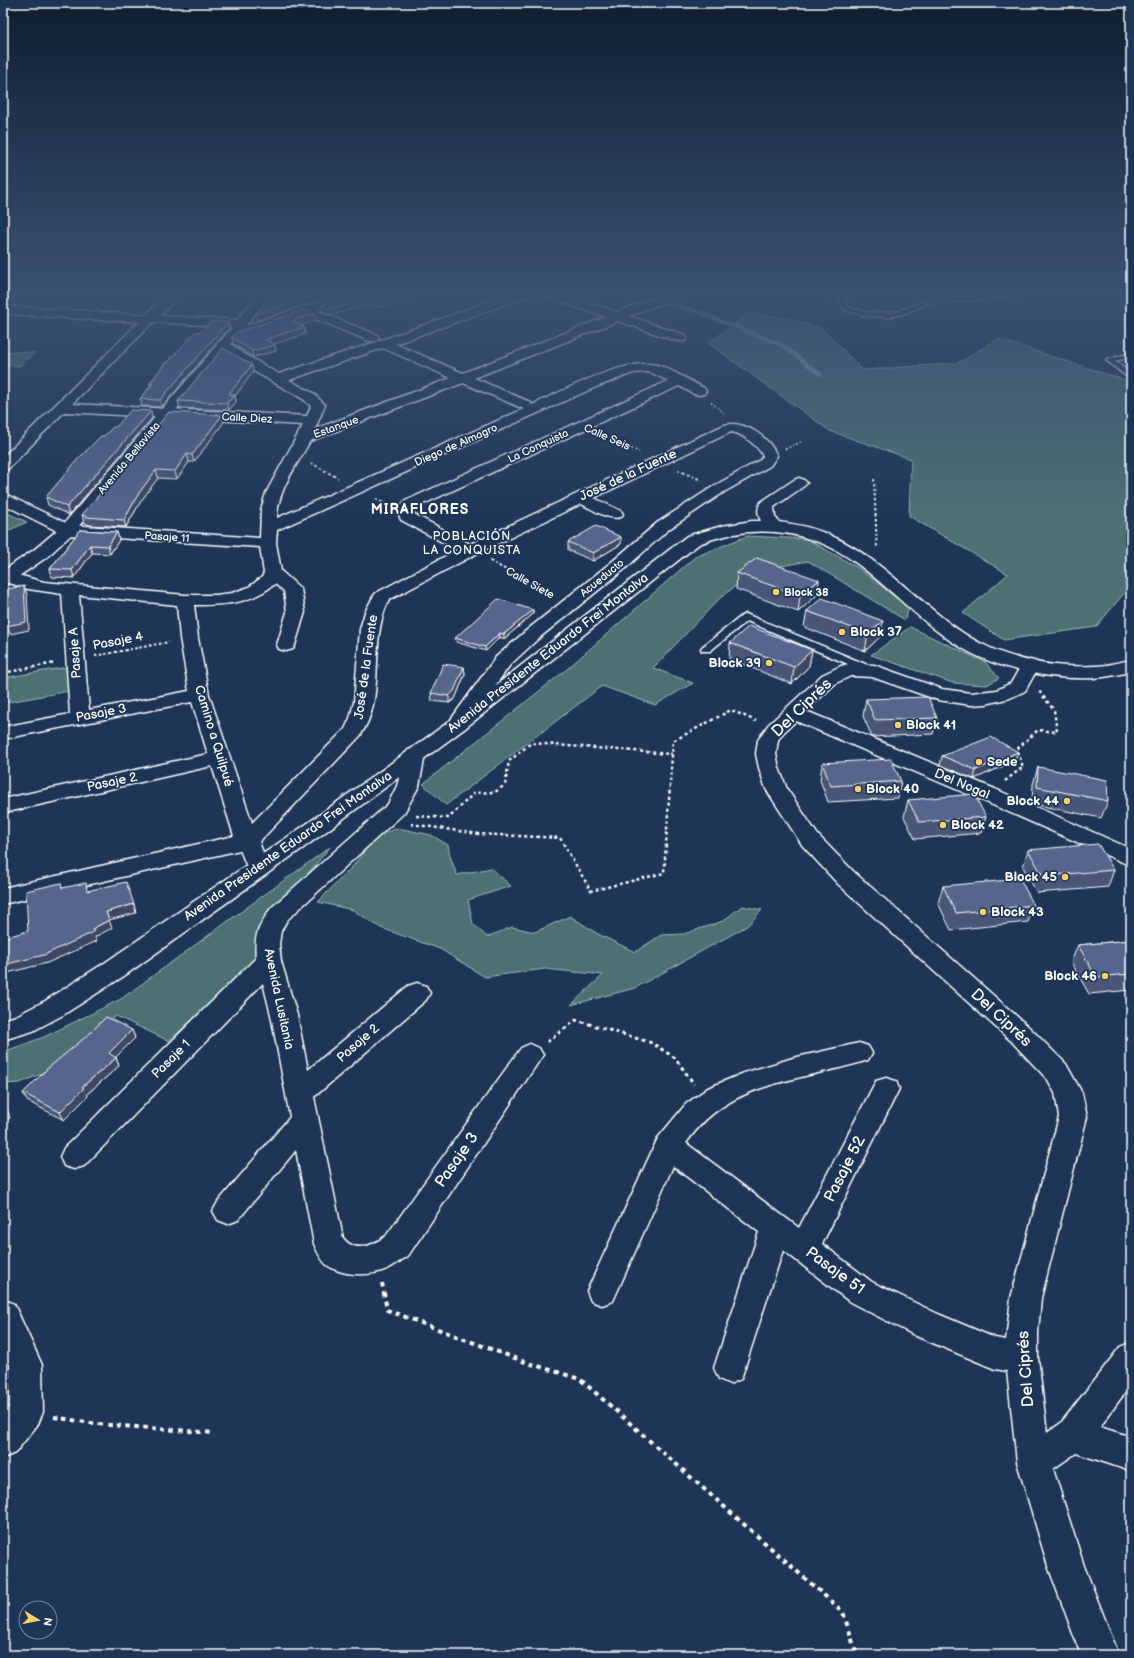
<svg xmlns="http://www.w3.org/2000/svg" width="1134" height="1658" viewBox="0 0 1134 1658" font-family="'Balsamiq Sans',sans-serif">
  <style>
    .green { fill: #4e7172; stroke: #a6b8b8 }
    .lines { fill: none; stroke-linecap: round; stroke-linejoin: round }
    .stream { stroke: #8ea4b9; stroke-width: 4 }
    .lane-casing { stroke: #fff; stroke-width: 3 }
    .street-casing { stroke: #fff; stroke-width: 3 }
    .secondary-casing { stroke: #fff; stroke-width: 3 }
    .path-far4 { stroke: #fff; stroke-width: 1.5; stroke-dasharray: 2 2; stroke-linecap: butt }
    .path-far3 { stroke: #fff; stroke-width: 2; stroke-dasharray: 2.5 2.5; stroke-linecap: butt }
    .path-far2 { stroke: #fff; stroke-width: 2.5; stroke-dasharray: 3 3; stroke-linecap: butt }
    .path-far1 { stroke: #fff; stroke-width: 3; stroke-dasharray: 3.5 3.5; stroke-linecap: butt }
    .path { stroke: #fff; stroke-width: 4; stroke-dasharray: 4.5 4.5; stroke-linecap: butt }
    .lane { fill: #1d3557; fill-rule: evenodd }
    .street { fill: #1d3557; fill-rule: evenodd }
    .secondary { fill: #1d3557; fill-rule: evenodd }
    .wall { fill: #4a5778; stroke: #fff }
    .shaded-wall { fill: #3c4762; stroke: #fff }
    .building { fill: #56658c; stroke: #fff }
    .poi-dot { fill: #ffd166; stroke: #1d3557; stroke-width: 1.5 }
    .labels { text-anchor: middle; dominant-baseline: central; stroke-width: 3.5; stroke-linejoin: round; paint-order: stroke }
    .far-street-label { font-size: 11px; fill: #fff; stroke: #1d3557 }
    .far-poi-label { font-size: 11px; font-weight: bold; fill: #fff; stroke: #1d3557; text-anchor: start }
    .far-neighbourhood-label { font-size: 12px; letter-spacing: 1px; fill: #fff; stroke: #1d3557 }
    .street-label { font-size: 13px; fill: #fff; stroke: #1d3557 }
    .poi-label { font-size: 13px; font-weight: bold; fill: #fff; stroke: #1d3557; text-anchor: start }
    .far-district-label { font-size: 14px; font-weight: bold; letter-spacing: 1px; fill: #fff; stroke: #1d3557 }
    .near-street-label { font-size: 16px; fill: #fff; stroke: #1d3557 }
  </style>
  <rect width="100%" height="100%" fill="#1d3557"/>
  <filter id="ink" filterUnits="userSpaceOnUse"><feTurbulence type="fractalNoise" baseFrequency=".025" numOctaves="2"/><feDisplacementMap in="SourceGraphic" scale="8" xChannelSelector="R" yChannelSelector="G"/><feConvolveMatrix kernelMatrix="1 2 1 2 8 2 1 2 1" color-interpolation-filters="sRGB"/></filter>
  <g filter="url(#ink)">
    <!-- green -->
    <path class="green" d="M750,313L787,318L822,329L863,370L958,363L998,339L1131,382V585L1096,627L1004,640L963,613L1008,574L909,516L911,459L830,431L708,343Z
      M3,351L35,353L20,366L3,365Z
      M3,511L27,522L3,533Z
      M747,536L807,539L860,569L909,608L905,620L808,561L754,571L719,599L653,668L693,683L655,705L602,686L446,805L423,784L567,669L695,557Z
      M910,627L985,662L999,678L987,685L953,683L871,655Z
      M73,666L75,690L3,703V678Z
      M398,828L431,835L448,845L450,856L457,875L491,868L511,886L468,900L473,924L487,937L512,927L535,932L570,916L598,934L635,952L661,935L684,934L723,921L742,906L762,910L747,926L635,988L571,1005L603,975L545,969L485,977L440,949L381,928L353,910L318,902L353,866L376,836Z
      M330,847L274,915L266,953L169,1041L116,1016L41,1074L20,1083L3,1084V1052L44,1037L121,999Z"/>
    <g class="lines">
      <!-- stream -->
      <path class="stream" d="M667,302L698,312L782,345L820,374"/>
      <!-- lane casing -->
      <g class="lane-casing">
        <path id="lane" d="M833,292C844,292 846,299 849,308L867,312L889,313L899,311L926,300L1023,292H1047L1044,294L927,304L903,314L889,317L867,316L844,310L839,298L833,294Z
          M1131,353V357L1115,361L1131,374V380L1106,360Z
          M746,614L877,669L878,671L873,674L869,673L747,621L710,651H702L701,649L702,647L743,615Z"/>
      </g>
      <!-- street casing -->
      <g class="street-casing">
        <path id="street" d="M5,292H18L7,303L3,304V294Z
          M170,292H182L160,316L237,320L260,292H272L237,337H229L227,334L232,327L153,322L72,404L307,416L311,406L303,399L234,360L218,348L217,345L218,342H228L244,354L279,374L379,341L516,292H533L531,295L395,344L463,373L606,317L541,295L539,292H556L617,312L670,292H686L684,295L629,316L685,335L687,338L685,341H677L618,321L474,378L530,402L532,405C563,391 623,358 657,365C671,369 690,381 704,388L706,391L704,394L699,395L694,394L679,386L417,507L413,511L414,514L470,544L724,425C745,420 769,437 777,456L770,466L724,492L669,529L626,568L539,638L510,665L464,729L457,731L450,729L447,725L496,657L527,630L614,560L657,523L714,486L760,460L763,456C758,446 742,433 731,432L594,498L621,511L623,514L621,517C608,521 593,509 581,504L476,554L389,600C367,643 388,696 360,736L259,842L269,868L266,874L258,876L250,874L240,850L3,904V888L234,836L212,766L3,813V799L208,754L192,702L3,739V727L70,714L62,594L28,589L3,581V573L7,572L44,582L185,595H216L232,593L249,587L262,577L264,573L260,547L67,535L61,533L3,504V493L70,525L260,538L261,510L266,493L303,425L64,412L8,469L3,471V457L139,322L3,314V306L146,315ZM383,348L451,378L315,429L325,405L313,393L289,380ZM647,372L652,373L668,381L405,501L397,510L401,520L457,550L376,593L373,597L365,612L360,629L354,702L350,718L345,729L252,823L209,695L198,638L194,605C226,605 249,604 275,584L284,591L287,612L277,645L279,649L286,651L293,649L295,645L305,612L301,589L281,571L276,543L277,530L596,387L633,373ZM463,383L524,409L277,518C277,491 297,465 310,441ZM79,595L177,605L180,638L189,691L89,710Z
          M826,292H840L841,293L839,296C834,297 829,296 826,292Z
          M305,306L377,335L379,338L377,341H369L301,313L299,310L301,307Z
          M799,478L804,480L807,483L804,486L774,507L775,517L783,527L781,530C766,534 752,515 761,502L794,480Z
          M1030,660L1037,662L1039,666L1025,691L1010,698L986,704L971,705L938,700L872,677L851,676L836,683L806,711L995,789L1131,849V866L979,799L796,721L783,733L778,740L776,754L779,768L787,789L818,835L854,872L1030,1028L1066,1064L1082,1093L1087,1117L1041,1298L1038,1332V1358L1047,1433L1061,1423L1120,1347L1131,1342V1384L1100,1427L1131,1437V1471L1076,1453L1053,1469L1084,1566L1119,1655H1081L1048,1566L1017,1462L1007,1371L995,1369L916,1336L850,1302L783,1250L741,1379L730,1384L719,1379L714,1368L759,1232L673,1166L613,1301L602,1305L591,1301L587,1291L658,1138L686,1104L708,1088L744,1073L793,1058L859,1043L868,1046L872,1053L868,1060C820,1076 755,1080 715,1112C703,1121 694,1132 686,1143L799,1228L876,1081L886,1078L896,1081L899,1089L822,1244L872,1282L938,1314L995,1338L1006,1340L1011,1298L1059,1117L1055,1093L1048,1080L1012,1042L838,884L802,845L766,789L759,768L756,754L758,740L768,725L822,675L841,666L848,664L874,665L942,689L971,693L997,690L1011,683L1023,662Z
          M415,749L422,750L425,755L419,786L404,813L287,920L281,931L279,944L281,961L297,1015L308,1070L408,986L417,983L426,986L430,993L426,1000L314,1097L343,1238C356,1254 371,1246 386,1236L521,1048L530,1044L539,1048L543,1055L408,1256C401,1260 394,1266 387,1269C370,1277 342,1276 327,1265C321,1260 317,1251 314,1244L296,1150L238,1220L228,1224L218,1220L213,1211L218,1202L290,1117L271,1015L263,983L84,1166L74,1169L64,1166L60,1157L64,1148L256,958C254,934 258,928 271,908L388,804L397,786L405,755L408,750Z
          M3,1299L14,1304L42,1365L43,1412L38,1424L15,1453L3,1458V1414L10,1406V1365L3,1350Z"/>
      </g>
      <!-- secondary casing -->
      <g class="secondary-casing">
        <path id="secondary" d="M351,292H368L366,295L237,337L73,533L47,557L9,583L3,584V571L35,549L61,527L229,331Z
          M752,521C834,520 868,556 927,605C945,620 964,636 986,646C1019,662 1059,668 1095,666C1107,666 1119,662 1131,660V672C1119,674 1107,677 1095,678C1057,680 1005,671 971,653C929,631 897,594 859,565C812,529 754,522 699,544L464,729L324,833L124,976L63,1015L33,1031L3,1040V1020L16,1016L45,1001L106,962L308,823L450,721L687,536L722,526Z"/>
      </g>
      <!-- path-far4 -->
      <path class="path-far4" d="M711,402L724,413
        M602,435L639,452
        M785,449L801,442"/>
      <!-- path-far3 -->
      <path class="path-far3" d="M311,463L338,478
        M678,470L701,480
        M874,479L877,549
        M376,499L389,506
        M490,561L552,595
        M95,656L169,642"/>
      <!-- path-far2 -->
      <path class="path-far2" d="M3,673L55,663
        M1005,781L1023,767L1017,749L1038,730L1057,732L1054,710L1039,691
        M416,816L449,818L474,793L495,792L505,785L509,761L531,743L672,754
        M411,824L479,834L560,838L591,891L664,873L673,741L731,710L756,721"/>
      <!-- path-far1 -->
      <path class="path-far1" d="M547,1042L576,1020L652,1043L675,1058L694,1084"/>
      <!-- path -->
      <path class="path" d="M382,1283L387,1310L528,1363L580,1379L843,1612L857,1655
        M54,1417L97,1424L215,1433"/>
      <!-- lane -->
      <use href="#lane" class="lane"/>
      <!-- street -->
      <use href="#street" class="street"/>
      <!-- secondary -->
      <use href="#secondary" class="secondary"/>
    </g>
    <!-- wall -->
    <path class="wall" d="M361,292H425L380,307L371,304L332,315L322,311L321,305Z
      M315,314V321L301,325L304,327L305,334L274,344L275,345L276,351L253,357L233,344L232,337Z
      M228,322L229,328L162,407L142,406L140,399L150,387V383L167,363L201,332Z
      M1131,349V366L1125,363L1128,350Z
      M253,372L235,396L236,402L229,410L180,408L178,401Z
      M152,418L69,515L48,505L46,497L104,436Z
      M224,422L194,462H189L177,479L158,478L141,501L126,527L89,525L84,522L82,515Z
      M80,530L117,532L119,540L110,554L92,553L74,578L52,577L50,569Z
      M568,542L621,544L593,561L568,550Z
      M737,573L819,580L817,595L798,612L736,589Z
      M533,610V614L504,639L500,637L486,651L456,642L455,638Z
      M807,611L880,637L865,651L804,627Z
      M730,643L812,650L809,666L792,684L729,659Z
      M464,667L465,674L455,699L449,703L432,701L431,693Z
      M866,699L937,718L933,734L872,737L863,716Z
      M1018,752L1015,761L974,779L940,765L942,756Z
      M822,763L901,781L898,798L828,802L820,780Z
      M1038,767L1108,801L1101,818L1032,804L1033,784Z
      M908,800L986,817L981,833L915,839L904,817Z
      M1028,850L1114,870L1108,887L1037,893L1023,867Z
      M943,886L1034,905L1028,922L951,930L938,903Z
      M1131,940V990L1089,994L1071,962L1078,945Z
      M132,1030L135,1038L116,1057L119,1066L87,1094L88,1096L64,1120L27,1101L23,1093Z"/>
    <!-- shaded-wall -->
    <path class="shaded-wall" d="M326,292H347L257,320L256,314Z
      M406,292H425L380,307L379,301Z
      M370,298L371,304L332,315L331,309Z
      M315,314V321L292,328V321Z
      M228,322L229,328L162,407L160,400Z
      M304,327L305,334L268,346L267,339Z
      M275,345L276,351L253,357L252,351Z
      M252,365L253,372L235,396L236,402L229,410L227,403L229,394Z
      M151,411L152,418L69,515L67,507Z
      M222,415L224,422L194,462L192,455Z
      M187,454L189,462L177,479L175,471Z
      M156,470L158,478L141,501L126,527L124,520L139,493Z
      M117,532L119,540L110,554L108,546Z
      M621,537V544L593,561V553Z
      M90,545L92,553L74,578L72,570Z
      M819,580L817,595L798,612L800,596Z
      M24,586L27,594L29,630L10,634L7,626Z
      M533,610V614L504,639V634Z
      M883,621L880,637L865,651L868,634Z
      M3,622L4,646L3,647Z
      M500,633V637L486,651L485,647Z
      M812,650L809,666L792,684L794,667Z
      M464,667L465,674L455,699L449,703V696Z
      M1018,752L1015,761L974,779L976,770Z
      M134,904L136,913L109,920L106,912Z
      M109,920L112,928L95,937L97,941L47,963L3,974V965L92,929Z
      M132,1030L135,1038L112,1061L109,1053Z
      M116,1058L119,1066L87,1094L88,1096L64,1120L60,1112L82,1087Z
      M3,1097L10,1118L3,1121Z"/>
    <!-- building -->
    <path class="building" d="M272,292H326L256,314Z
      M361,292H406L379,301L370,298L331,309L321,305Z
      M304,310L315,314L292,321L304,327L267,339L275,345L252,351L232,337L237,332Z
      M212,321L228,322L160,400L140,399L153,384L150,383L165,363H167L195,332H201Z
      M223,348L252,365L229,394L235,395L227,403L178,401Z
      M131,410L151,411L67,507L46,497L78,459L101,436H104L113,427H116Z
      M169,412L222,415L192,455L187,454L175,471L156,470L139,493L124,520L87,517L82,515Z
      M596,526L621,537L593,553L568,542Z
      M80,530L117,532L108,546L90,545L72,570L50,569Z
      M757,558L819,580L800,596L737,573Z
      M24,586L26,622L7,626L6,589Z
      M822,598L883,621L868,634L807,611Z
      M498,599L533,610L504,634L500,633L485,647L455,638Z
      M749,626L812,650L794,667L730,643Z
      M443,664L464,667L454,691L449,696L431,693Z
      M928,697L937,718L875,720L866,699Z
      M991,737L1018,752L976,770L942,756Z
      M891,759L901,781L831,786L822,763Z
      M1038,767L1107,780L1108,801L1037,787Z
      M974,794L986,817L919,822L908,800Z
      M1098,844L1114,870L1043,876L1028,850Z
      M1020,879L1034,905L956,913L943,886Z
      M126,882L134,904L106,912L109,920L92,929L94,932L44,955L3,965V938L28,931L26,891L61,883L62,888L86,883L87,891Z
      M1131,940V974L1096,977L1078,945Z
      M106,1017L132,1030L109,1053L116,1058L82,1087L84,1088L60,1112L23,1093L47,1069L88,1035Z
      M3,1100L6,1109L3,1110Z"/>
  </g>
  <!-- sky -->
  <linearGradient id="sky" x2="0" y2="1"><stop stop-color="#101d30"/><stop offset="0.56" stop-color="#3a5174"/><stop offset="1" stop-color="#3a5174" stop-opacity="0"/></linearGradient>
  <rect width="1134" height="524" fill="url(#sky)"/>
  <!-- markers -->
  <g class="poi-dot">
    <circle cx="776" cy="592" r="4"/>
    <circle cx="842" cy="632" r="4"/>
    <circle cx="769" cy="663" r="4"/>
    <circle cx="898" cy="725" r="4"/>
    <circle cx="979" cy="762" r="4"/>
    <circle cx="858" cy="789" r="4"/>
    <circle cx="1067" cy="801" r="4"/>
    <circle cx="943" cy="825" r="4"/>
    <circle cx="1065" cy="877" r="4"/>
    <circle cx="983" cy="912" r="4"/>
    <circle cx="1105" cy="976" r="4"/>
  </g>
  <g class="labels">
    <!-- far-street labels -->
    <g class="far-street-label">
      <text transform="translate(247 418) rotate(3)">Calle Diez</text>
      <text transform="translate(336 427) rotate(-20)">Estanque</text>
      <text transform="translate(607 437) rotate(24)">Calle Seis</text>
      <text transform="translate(456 445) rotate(-24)">Diego de Almagro</text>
      <text transform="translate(538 446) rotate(-25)">La Conquista</text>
      <text transform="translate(129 458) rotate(-50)">Avenida Bellavista</text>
      <text transform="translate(167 537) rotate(4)">Pasaje 11</text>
      <text transform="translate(602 578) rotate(-39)">Acueducto</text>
      <text transform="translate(530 583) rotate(29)">Calle Siete</text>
    </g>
    <!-- far-poi labels -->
    <g class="far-poi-label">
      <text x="784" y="592">Block 38</text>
    </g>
    <!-- far-neighbourhood labels -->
    <g class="far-neighbourhood-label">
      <text x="472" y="536">POBLACIÓN<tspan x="472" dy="14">LA CONQUISTA</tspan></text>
    </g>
    <!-- street labels -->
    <g class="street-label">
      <text transform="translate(628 475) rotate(-25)">José de la Fuente</text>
      <text transform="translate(118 641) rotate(-11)">Pasaje 4</text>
      <text transform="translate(75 653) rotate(-94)">Pasaje A</text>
      <text transform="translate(548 653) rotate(-38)">Avenida Presidente Eduardo Frei Montalva</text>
      <text transform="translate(366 667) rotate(-82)">José de la Fuente</text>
      <text transform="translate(101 713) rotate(-11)">Pasaje 3</text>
      <text transform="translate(214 736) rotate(73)">Camino a Quilpué</text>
      <text transform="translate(112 782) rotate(-12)">Pasaje 2</text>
      <text transform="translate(962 784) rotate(23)">Del Nogal</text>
      <text transform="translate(288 846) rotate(-35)">Avenida Presidente Eduardo Frei Montalva</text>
      <text transform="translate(279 999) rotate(78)">Avenida Lusitania</text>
      <text transform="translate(358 1043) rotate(-41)">Pasaje 2</text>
      <text transform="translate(171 1059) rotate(-45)">Pasaje 1</text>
    </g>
    <!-- poi labels -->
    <g class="poi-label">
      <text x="850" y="632">Block 37</text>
      <text x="761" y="663" text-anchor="end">Block 39</text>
      <text x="906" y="725">Block 41</text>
      <text x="987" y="762">Sede</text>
      <text x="866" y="789">Block 40</text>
      <text x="1059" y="801" text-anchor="end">Block 44</text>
      <text x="951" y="825">Block 42</text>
      <text x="1057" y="877" text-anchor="end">Block 45</text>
      <text x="991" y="912">Block 43</text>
      <text x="1097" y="976" text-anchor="end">Block 46</text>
    </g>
    <!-- far-district labels -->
    <g class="far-district-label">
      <text x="420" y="509">MIRAFLORES</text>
    </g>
    <!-- near-street labels -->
    <g class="near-street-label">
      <text transform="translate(802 708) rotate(-44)">Del Ciprés</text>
      <text transform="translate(1001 1018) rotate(43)">Del Ciprés</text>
      <text transform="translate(457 1160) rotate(-55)">Pasaje 3</text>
      <text transform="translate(845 1169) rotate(-63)">Pasaje 52</text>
      <text transform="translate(835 1271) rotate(36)">Pasaje 51</text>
      <text transform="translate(1026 1369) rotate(-94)">Del Ciprés</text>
    </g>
  </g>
  <!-- margin -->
  <rect width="1134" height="1658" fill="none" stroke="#1d3557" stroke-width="16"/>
  <rect x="8" y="8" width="1118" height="1642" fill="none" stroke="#fff" stroke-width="1.5" filter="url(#ink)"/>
  <!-- north arrow -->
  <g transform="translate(38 1620) rotate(100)"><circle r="19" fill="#1d3557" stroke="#77869a"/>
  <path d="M0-3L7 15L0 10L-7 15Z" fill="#ffd166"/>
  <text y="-6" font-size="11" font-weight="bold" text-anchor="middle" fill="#ffffff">N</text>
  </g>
</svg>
